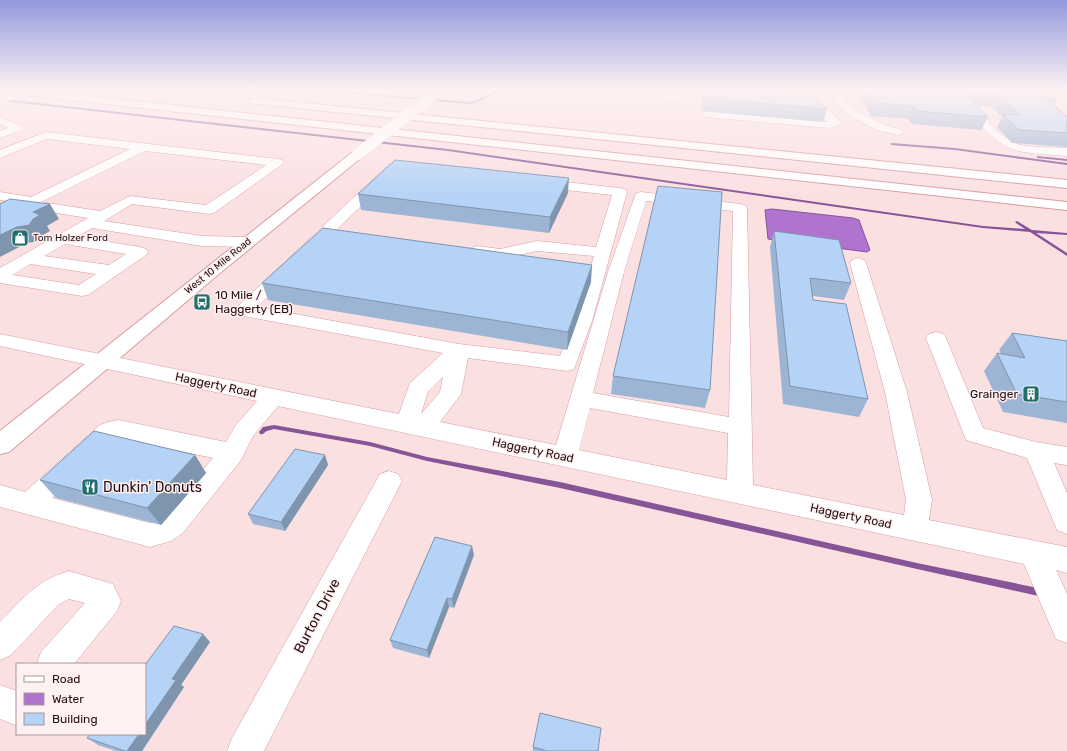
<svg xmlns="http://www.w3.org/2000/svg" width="1067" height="751" viewBox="0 0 1067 751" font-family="Rubik,sans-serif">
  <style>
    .water { fill: #b173d0; stroke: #875597 }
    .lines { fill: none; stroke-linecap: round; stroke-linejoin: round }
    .stream { fill: #875597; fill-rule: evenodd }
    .minor-casing { stroke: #d99ba0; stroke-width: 1 }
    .major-casing { stroke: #d99ba0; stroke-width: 2 }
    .highway-casing { stroke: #d99ba0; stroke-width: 2 }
    .minor { fill: #fff; fill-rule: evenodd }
    .major { fill: #fff; fill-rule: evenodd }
    .highway { fill: #fff; fill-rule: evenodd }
    .major-bridge-casing { stroke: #d99ba0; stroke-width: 12; stroke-linecap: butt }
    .major-bridge { stroke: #fff; stroke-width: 12 }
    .wall { fill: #9cb5d4 }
    .shaded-wall { fill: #7f94ad }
    .building { fill: #b5d3f7; stroke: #7f94ad }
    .labels { text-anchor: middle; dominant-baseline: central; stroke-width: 3; stroke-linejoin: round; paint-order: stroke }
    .far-poi-label { font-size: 10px; fill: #250f12; stroke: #fff1f2; text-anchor: start }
    .far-street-label { font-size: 10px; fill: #250f12; stroke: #fff1f2 }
    .poi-label { font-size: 12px; fill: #250f12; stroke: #fff1f2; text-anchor: start }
    .street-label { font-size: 12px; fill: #250f12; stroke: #fff1f2 }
    .near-poi-label { font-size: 14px; fill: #250f12; stroke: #fff1f2; text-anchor: start }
    .near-street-label { font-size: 14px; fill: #250f12; stroke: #fff1f2 }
  </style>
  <rect width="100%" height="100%" fill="#fbe0e2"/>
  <!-- water -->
  <path class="water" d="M772,209L853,218L859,220L870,250L867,252L768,239L765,210Z"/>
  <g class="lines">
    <!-- stream -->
    <path class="stream" d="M332,91L469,102L473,101L497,91L499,92L475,103L469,104L333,92Z
      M3,99L448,149L983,226L1025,229L1016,223L1015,222L1017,221L1032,230L1067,233V235L1036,233L1067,253V256L1030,232L983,228L448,151L4,101Z
      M892,143L955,148L1067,163V165L955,150L891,145V143Z
      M1037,156L1067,159V161L1038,158H1037Z
      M274,425L370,442L427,457L560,482L917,563L1043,589L1046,590L1047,593L1046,596L1043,597L917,569L560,488L427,461L370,446L274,429C272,430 269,430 267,431C264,432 264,435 260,434L259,432L263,427Z"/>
    <!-- minor casing -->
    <g class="minor-casing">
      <path id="minor" d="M625,91L677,94V91H687L686,97L681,100L637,97Z
        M783,91C804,90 829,107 841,123L840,125L830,128L705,117L700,114L705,111L828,122L814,109Z
        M831,91H841L844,101L864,115L885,125L902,130L904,132L898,135L877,130L856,119L835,104Z
        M953,91H963C979,109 996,138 1021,145C1036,148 1052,147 1067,148V156C1049,154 1030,155 1012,149C990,142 967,109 953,91Z
        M1058,91H1067V97L1064,96Z
        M0,117L22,126L24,128L22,130L0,138V131L8,128L0,124Z
        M46,132L278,159L282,160L284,163L214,213L209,214L132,204L104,221L202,236L247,237L253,239L255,242L253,245L247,247L202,246L92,228L77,237L140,247L146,249L148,252L146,255L88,295L82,296L0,283V268L88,218L25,208L22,203L0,200V192L31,197L130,149L47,139L0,158V150ZM145,151L266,165L206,205L130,196L100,211L41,202ZM65,244L126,254L109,265L44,256ZM30,264L96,274L79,285L12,275Z
        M409,165L620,188L625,189L627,192L593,318L574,369L567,371L468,358L461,394L440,422L556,445L608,272L636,193L641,192L740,204L745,205L747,208L753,485L904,515L906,500L885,392L850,263L852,260L858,258L864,260L866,263L907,392L932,500L929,520L1067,547V573L1056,570L1067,594V643L1056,639L1024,564L278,406L253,436L241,460L183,533L171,541L150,547L0,507V485L25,492L100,425L108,422L119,420L226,442L236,425L257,401L0,346V334L399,414L410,383L443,353L243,316L237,314L234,310L385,168ZM409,173L612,195L596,247L537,241L500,249L477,246L471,248L469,251L471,254L500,259L537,251L594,256L575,318L560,356L459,344L257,307L394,174ZM646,201L733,211L729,417L593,393L624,272ZM443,377L440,392L421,414L428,391ZM590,408L728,433L727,480L579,450ZM115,438H119L213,458L163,517L155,522L150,523L52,498Z
        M936,332L943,334L946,338L983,428L1036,442L1067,447V465L1054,463L1067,493V534L1057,530L1027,458L966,440L926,338L929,334Z
        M389,471L398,474L402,481L264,751H227L232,738L380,474Z
        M69,571L113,584L121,601L117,611L74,664H37L41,652L85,603L69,599L58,605L11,655L0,660V622C24,598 35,581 69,571Z
        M0,685L14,690L17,689V724L15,725L0,719Z"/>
    </g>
    <!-- major casing -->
    <g class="major-casing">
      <path id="major" d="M358,150L362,151L364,154L362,157L220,273L9,452L0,454V431L354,151Z"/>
    </g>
    <!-- highway casing -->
    <g class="highway-casing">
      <path id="highway" d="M10,91H42L1067,202V210L15,94Z
        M254,98L1067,180V188L250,103L249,101Z"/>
    </g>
    <!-- minor -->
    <use href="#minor" class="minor"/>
    <!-- major -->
    <use href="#major" class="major"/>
    <!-- highway -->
    <use href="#highway" class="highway"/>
    <!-- major-bridge casing -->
    <g class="major-bridge-casing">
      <path id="major-bridge" d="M0,97L25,91
        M358,154L438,91"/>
    </g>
    <!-- major-bridge -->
    <use href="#major-bridge" class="major-bridge"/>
  </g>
  <!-- wall -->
  <path class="wall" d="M705,91H794L793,94H799L800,92L827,109L823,122L701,111Z
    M858,91H963L966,94L968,91H1046L1057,99L1054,105L1067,116V147L1012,143L997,127L1002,117L992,107L978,106L988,117L981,130L912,124L908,119L871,116Z
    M568,193L549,233L361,210L358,194Z
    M774,231L851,283L844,300L813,296V300L868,399L859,417L783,404L770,247Z
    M591,282L567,350L268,300L262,283Z
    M1012,333L1067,341V423L1003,412L984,371L997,353L1001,354L999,350Z
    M613,376L710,390L705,408L611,394Z
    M195,455L206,473L161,525L56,498L40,480Z
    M325,455L328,465L285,531L253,524L248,514Z
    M474,555L454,608L449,607L429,658L393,648L390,640Z
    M210,642L181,685L184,687L142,751H116L98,745L87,738Z
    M533,747L598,751H533Z"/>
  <!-- shaded-wall -->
  <path class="shaded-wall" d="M569,178L568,193L549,233L550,217Z
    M50,204L59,219L47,226L50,231L43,235L39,241L27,243L0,257V235L33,212Z
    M592,265L591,282L567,350L568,332Z
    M195,455L206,473L161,525L147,508Z
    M325,455L328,465L285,531L281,522Z
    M472,546L474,555L454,608L452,599Z
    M447,598L449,607L429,658L427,650Z
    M203,634L210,642L181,685L184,687L142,751H127L139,734H145V725L172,679Z"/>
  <!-- building -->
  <path class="building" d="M705,91H760L800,94V92H808L827,109L703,98Z
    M868,91H963L988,117L917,111L914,106L875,103Z
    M980,91H1046L1057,99H1045L1067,116V133L1019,130L1003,114L1020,115L998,95L984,94Z
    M395,160L569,178L550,217L358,194Z
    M658,186L722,192L710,390L613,376Z
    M10,199L50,204L33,212L40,215L33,219L29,225L17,227L0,235V204Z
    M323,228L592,265L568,332L262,283Z
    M774,231L839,240L851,283L810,278L813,300L846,304L868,399L790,386Z
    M1012,333L1067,341V402L1017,394L997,353L1025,358Z
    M94,431L195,455L147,508L40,480Z
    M295,449L325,455L281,522L248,514Z
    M435,537L472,546L452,599L447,598L427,650L390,640Z
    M174,626L203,634L172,679L176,680L145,725V665Z
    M540,713L601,728L598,751H544V750L533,747Z
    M90,734H139L127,751H125L87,738Z"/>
  <!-- sky -->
  <linearGradient id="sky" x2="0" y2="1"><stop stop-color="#929ade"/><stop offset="0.46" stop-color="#fdf1f2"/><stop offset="1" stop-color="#fdf1f2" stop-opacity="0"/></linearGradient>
  <rect width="1067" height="196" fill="url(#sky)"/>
  <!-- icons -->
  <defs>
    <g id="shop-square" transform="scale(0.9)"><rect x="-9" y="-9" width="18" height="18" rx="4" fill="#236e6d" stroke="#fff1f2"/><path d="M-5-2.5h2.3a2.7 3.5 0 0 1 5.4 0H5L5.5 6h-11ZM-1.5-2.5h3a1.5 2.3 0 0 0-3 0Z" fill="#fff"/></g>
    <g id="bus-square" transform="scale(0.9)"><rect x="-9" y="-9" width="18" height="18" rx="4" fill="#236e6d" stroke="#fff1f2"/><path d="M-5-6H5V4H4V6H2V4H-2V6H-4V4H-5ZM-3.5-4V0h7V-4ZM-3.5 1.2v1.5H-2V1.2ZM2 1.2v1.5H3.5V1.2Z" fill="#fff"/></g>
    <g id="building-square" transform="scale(0.9)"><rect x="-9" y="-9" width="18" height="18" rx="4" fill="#236e6d" stroke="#fff1f2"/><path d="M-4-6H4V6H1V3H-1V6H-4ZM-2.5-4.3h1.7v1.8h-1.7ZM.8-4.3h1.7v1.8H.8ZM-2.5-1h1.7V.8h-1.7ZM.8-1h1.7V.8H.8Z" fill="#fff"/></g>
    <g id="restaurant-square" transform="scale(0.9)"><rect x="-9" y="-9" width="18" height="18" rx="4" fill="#236e6d" stroke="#fff1f2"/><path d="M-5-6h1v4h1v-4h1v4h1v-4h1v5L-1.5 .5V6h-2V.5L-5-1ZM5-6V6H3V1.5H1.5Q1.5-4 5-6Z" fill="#fff"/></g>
  </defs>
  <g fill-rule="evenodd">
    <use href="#shop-square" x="20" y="238"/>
    <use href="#bus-square" x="202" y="302"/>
    <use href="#building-square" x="1031" y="394"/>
    <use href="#restaurant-square" x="90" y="487"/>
  </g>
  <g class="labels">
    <!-- far-poi labels -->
    <g class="far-poi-label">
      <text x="33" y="238">Tom Holzer Ford</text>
    </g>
    <!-- far-street labels -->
    <g class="far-street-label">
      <text transform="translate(218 266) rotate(-39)">West 10 Mile Road</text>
    </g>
    <!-- poi labels -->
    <g class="poi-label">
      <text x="215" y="295">10 Mile /<tspan x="215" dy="14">Haggerty (EB)</tspan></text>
      <text x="1018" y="394" text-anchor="end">Grainger</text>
    </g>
    <!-- street labels -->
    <g class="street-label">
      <text transform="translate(216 385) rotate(12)">Haggerty Road</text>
      <text transform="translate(533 450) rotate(12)">Haggerty Road</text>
      <text transform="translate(851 516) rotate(12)">Haggerty Road</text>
    </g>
    <!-- near-poi labels -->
    <g class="near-poi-label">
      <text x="103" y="487">Dunkin' Donuts</text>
    </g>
    <!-- near-street labels -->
    <g class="near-street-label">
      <text transform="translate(317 616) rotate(-62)">Burton Drive</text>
    </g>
  </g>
  <!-- legend -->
  <rect x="16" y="663" width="130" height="72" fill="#fff1f2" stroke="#a89798"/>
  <rect x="24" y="676" width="20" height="6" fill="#ffffff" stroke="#a89798"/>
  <text x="52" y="683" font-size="12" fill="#250f12">Road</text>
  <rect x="24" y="693" width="20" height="12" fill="#b173d0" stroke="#a89798"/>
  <text x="52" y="703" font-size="12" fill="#250f12">Water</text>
  <rect x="24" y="713" width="20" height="12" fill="#b5d3f7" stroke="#a89798"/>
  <text x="52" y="723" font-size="12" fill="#250f12">Building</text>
</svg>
